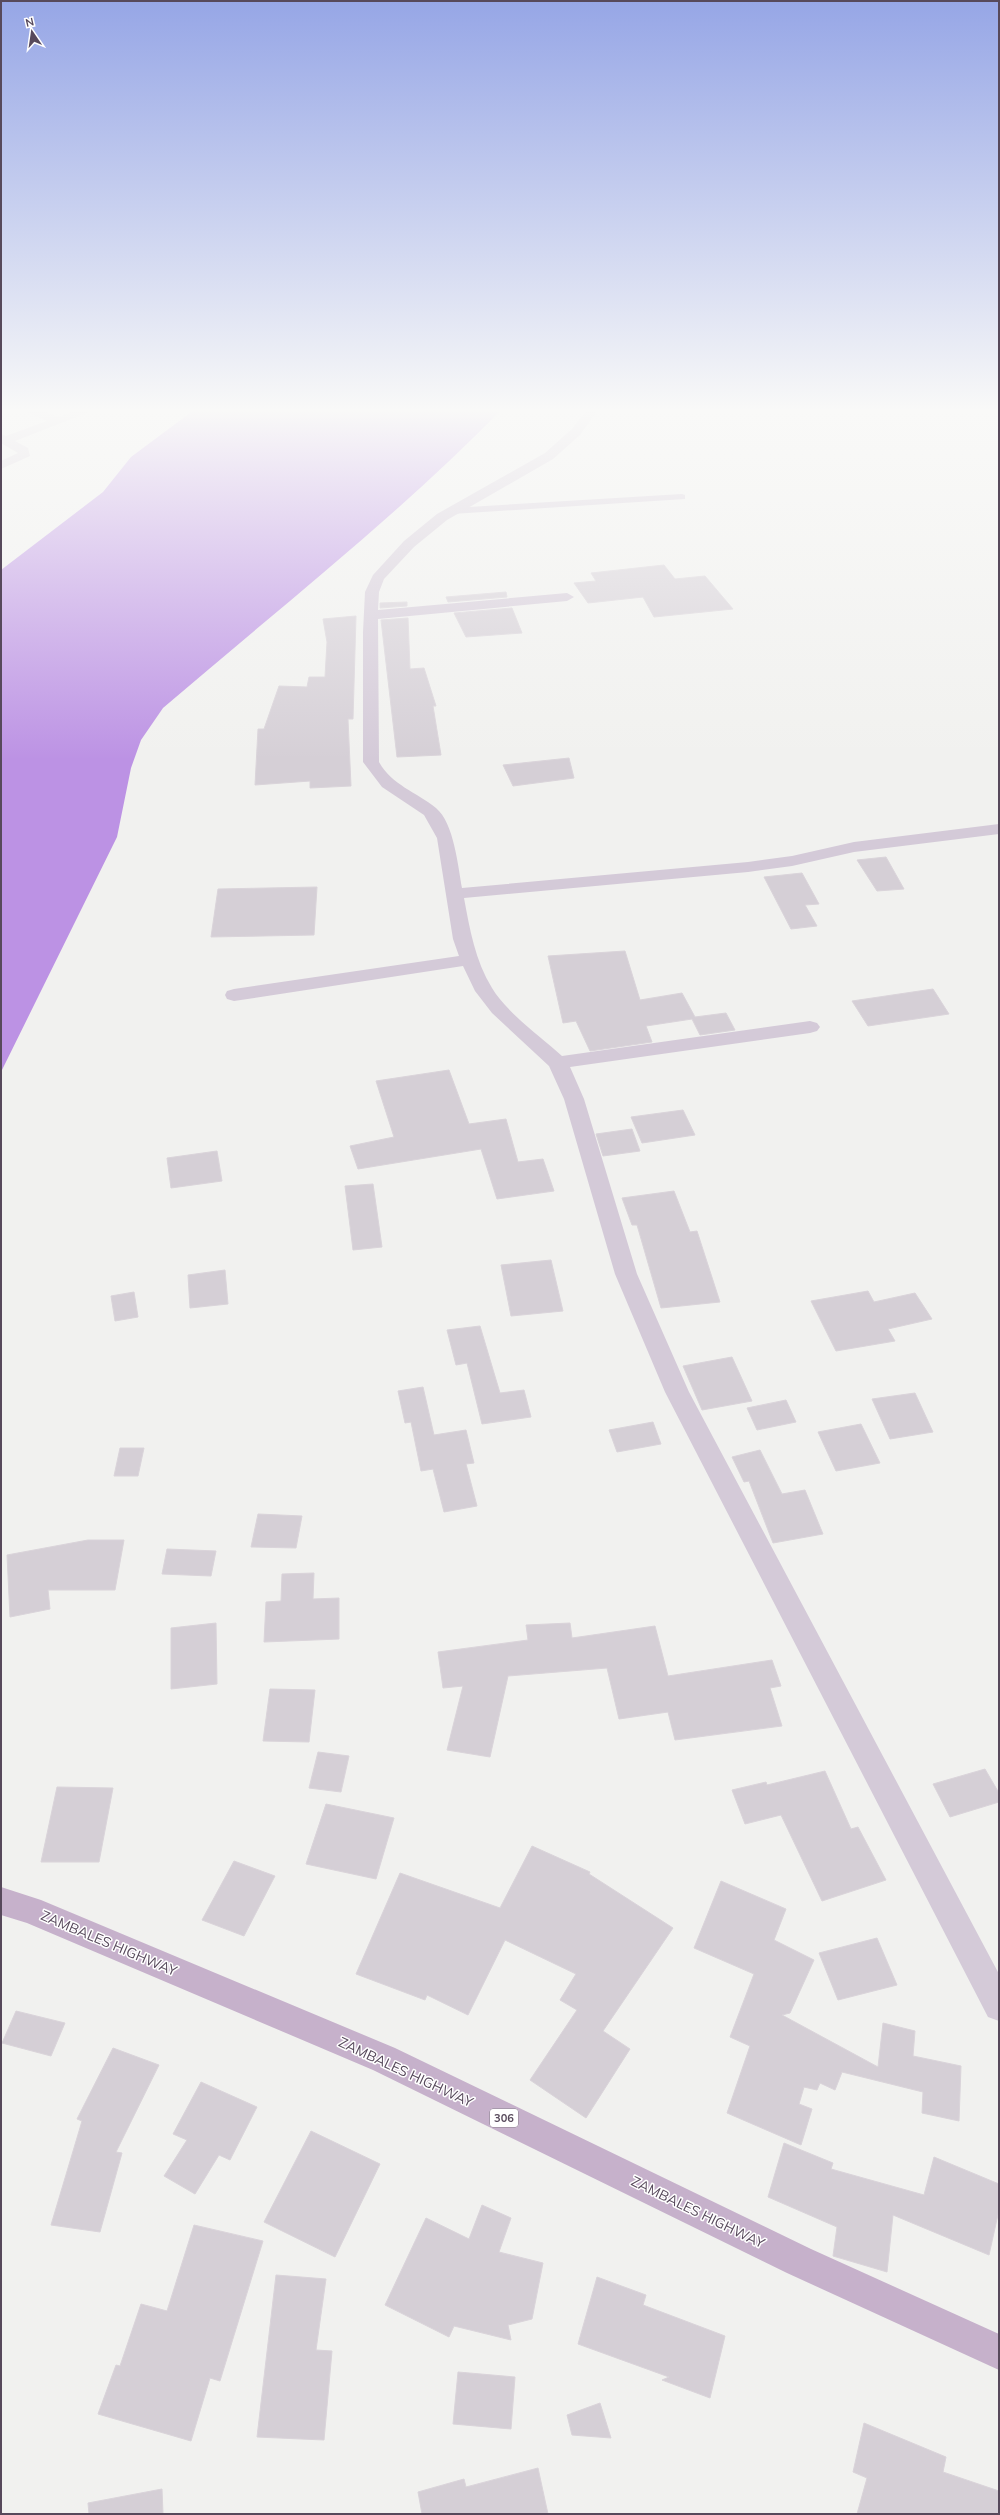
<svg xmlns="http://www.w3.org/2000/svg" width="1000" height="2515" viewBox="0 0 1000 2515" font-family="Mulish,sans-serif">
  <style>
    .water { fill: #bc92e4 }
    .building { fill: #d5cfd6; stroke: #dad4da }
    .lines { fill: none; stroke-linecap: round; stroke-linejoin: round }
    .service { fill: #d4cad8; fill-rule: evenodd }
    .minor { fill: #d4cad8; fill-rule: evenodd }
    .primary { fill: #c6b1cb; fill-rule: evenodd }
    .labels { text-anchor: middle; dominant-baseline: central; stroke-width: 3; stroke-linejoin: round; paint-order: stroke }
    .shield { fill: #fff; stroke: #89808c; stroke-width: 1 }
    .shield-label { font-size: 11px; font-weight: bold; fill: #57495b }
    .near-street-label { font-size: 14px; fill: #57495b; stroke: #fff }
  </style>
  <rect width="100%" height="100%" fill="#f1f1ef"/>
  <!-- water -->
  <path class="water" d="M198,407H504C398,516 278,609 163,708L141,740L131,768L117,837L1,1072V570L103,492L131,457Z"/>
  <!-- building -->
  <path class="building" d="M664,565L675,579L705,576L733,609L654,617L643,597L588,603L574,583L596,581L591,573Z
    M506,592L507,597L448,602L446,597Z
    M407,602V606L380,608V603Z
    M512,608L522,633L466,637L454,613Z
    M356,616L353,719H348L351,786L310,788V781L255,785L258,729H264L279,686L307,687L309,677H325L327,642L323,619Z
    M408,618L410,669L424,668L436,706H433L441,755L397,757L381,620Z
    M569,758L574,778L513,786L503,765Z
    M886,857L904,889L877,891L857,860Z
    M802,873L819,904L805,905L817,926L791,929L764,877Z
    M317,887L314,935L211,937L218,889Z
    M625,951L640,1000L682,993L695,1017L726,1013L735,1030L700,1035L692,1019L646,1026L652,1042L590,1051L576,1021L563,1023L548,956Z
    M933,989L949,1014L868,1026L852,1001Z
    M449,1070L469,1124L506,1119L518,1162L543,1159L554,1191L497,1199L481,1149L358,1169L350,1146L394,1137L376,1081Z
    M683,1110L695,1135L642,1143L631,1117Z
    M632,1129L640,1151L603,1156L596,1134Z
    M217,1151L222,1181L171,1188L167,1158Z
    M373,1184L382,1247L353,1250L345,1186Z
    M674,1191L690,1232L697,1231L720,1302L661,1308L637,1225H632L622,1198Z
    M551,1260L563,1311L511,1316L501,1265Z
    M225,1270L228,1304L190,1308L188,1275Z
    M868,1291L874,1302L915,1293L932,1319L888,1329L895,1341L836,1351L811,1301Z
    M134,1292L138,1317L115,1321L111,1296Z
    M480,1326L500,1393L524,1390L531,1417L482,1424L467,1363L456,1365L447,1330Z
    M732,1357L752,1401L702,1410L683,1366Z
    M423,1387L434,1435L466,1430L474,1463L466,1464L477,1506L444,1512L433,1469L421,1471L411,1422L405,1423L398,1391Z
    M915,1393L933,1432L890,1439L872,1399Z
    M786,1400L796,1422L757,1430L747,1408Z
    M653,1422L661,1444L617,1452L609,1430Z
    M861,1424L880,1463L836,1471L818,1432Z
    M120,1448H144L138,1476H114Z
    M760,1450L782,1494L805,1490L823,1534L773,1543L749,1481L744,1482L732,1457Z
    M258,1514L302,1516L296,1548L251,1547Z
    M88,1540H124L115,1590H48L50,1609L10,1617L7,1555Z
    M167,1549L216,1551L211,1576L162,1574Z
    M314,1573L313,1599L339,1598V1639L264,1642L266,1602L281,1601L282,1574Z
    M216,1623L217,1684L171,1689V1628Z
    M570,1623L572,1638L655,1626L668,1676L772,1660L781,1686L770,1688L782,1726L675,1740L668,1712L619,1719L607,1668L508,1676L490,1757L447,1750L463,1686L443,1688L438,1652L528,1640L526,1625Z
    M270,1689L315,1690L309,1742L263,1741Z
    M318,1752L349,1756L341,1792L309,1788Z
    M985,1769L999,1793V1802L950,1817L933,1784Z
    M825,1771L851,1829L858,1827L886,1880L822,1901L781,1815L745,1824L732,1790L766,1782L767,1785Z
    M57,1787L113,1788L99,1862H41Z
    M326,1804L394,1818L376,1879L306,1864Z
    M532,1846L590,1872L589,1874L673,1928L603,2031L630,2049L586,2118L530,2080L577,2010L560,2000L576,1974L505,1940L468,2015L427,1995L425,2000L356,1974L400,1873L500,1908Z
    M234,1861L275,1876L244,1936L202,1920Z
    M721,1881L786,1909L774,1940L814,1960L790,2013L782,2015L878,2067L883,2023L915,2031L913,2056L961,2066L959,2121L922,2113L923,2092L842,2072L835,2090L820,2083L817,2090L804,2087L799,2104L812,2109L801,2145L727,2113L750,2046L730,2037L754,1974L694,1948Z
    M877,1938L897,1985L838,2000L819,1953Z
    M16,2011L65,2023L51,2056L2,2043Z
    M113,2048L159,2065L116,2152L122,2153L100,2232L51,2225L82,2121L77,2119Z
    M201,2082L257,2107L230,2160L219,2155L195,2194L164,2176L187,2140L173,2134Z
    M311,2131L380,2164L335,2257L264,2222Z
    M784,2143L833,2163L831,2169L924,2195L934,2157L999,2184V2210L989,2255L893,2215L887,2272L833,2256L837,2227L768,2197Z
    M482,2205L511,2218L499,2252L543,2263L532,2319L508,2325L511,2340L454,2326L449,2337L385,2305L426,2218L469,2239Z
    M194,2225L263,2241L220,2381L210,2378L191,2441L98,2414L116,2365L120,2366L141,2304L167,2311Z
    M276,2275L326,2279L316,2350L332,2351L324,2440L257,2437Z
    M597,2277L646,2295L643,2305L725,2336L710,2398L662,2380L669,2377L578,2344Z
    M458,2372L515,2377L511,2429L453,2424Z
    M600,2403L611,2438L572,2435L567,2415Z
    M864,2423L946,2457L943,2472L999,2491V2514H857L867,2478L853,2472Z
    M538,2468L548,2514H422L418,2492L464,2479L466,2487Z
    M162,2489L163,2514H89L88,2503Z"/>
  <g class="lines">
    <!-- service -->
    <path class="service" d="M682,494L685,495V499L452,514L447,511L452,508Z"/>
    <!-- minor -->
    <path class="minor" d="M16,407H32L58,417L85,407H102L15,441L28,448L30,456L1,469V461L18,453L1,443V434L6,436L47,421Z
      M589,407H600L580,435L553,459L447,520L414,547L384,579L379,592L378,610L567,593L574,597L567,601L378,619L379,762C392,785 416,792 436,808C454,823 458,866 462,888L748,862L792,856L854,842L999,824V834L854,852L792,866L748,872L464,898C470,930 475,960 492,988C507,1013 541,1037 562,1056L810,1021L817,1023L820,1027L817,1031L810,1033L570,1067L584,1099L637,1274L689,1392L999,1974V2021L988,2017L665,1392L615,1274L564,1099L549,1066L492,1013L475,991L463,966L234,1001L227,999L225,995L227,991L234,989L459,956L453,939L437,838L424,815L382,787L363,762V632L365,592L373,575L404,541L437,514L545,453L572,429Z"/>
    <!-- primary -->
    <path class="primary" d="M1,1887L41,1900L395,2048L811,2249L999,2334V2370L787,2273L373,2070L27,1923L1,1915Z"/>
  </g>
  <!-- sky -->
  <linearGradient id="sky" x2="0" y2="1"><stop stop-color="#96a6e6"/><stop offset="0.54" stop-color="#f9f9f8"/><stop offset="1" stop-color="#f9f9f8" stop-opacity="0"/></linearGradient>
  <rect width="1000" height="760" fill="url(#sky)"/>
  <g class="labels">
    <!-- shield labels -->
    <rect class="shield" x="490" y="2109" width="28" height="18" rx="3"/>
    <g class="shield-label">
      <text x="504" y="2118">306</text>
    </g>
    <!-- near-street labels -->
    <g class="near-street-label">
      <text transform="translate(109 1943) rotate(23)">ZAMBALES HIGHWAY</text>
      <text transform="translate(406 2072) rotate(25)">ZAMBALES HIGHWAY</text>
      <text transform="translate(698 2212) rotate(26)">ZAMBALES HIGHWAY</text>
    </g>
  </g>
  <!-- border -->
  <rect width="1000" height="2515" fill="none" stroke="#57495b" stroke-width="4"/>
  <!-- north arrow -->
  <g transform="translate(32 32) rotate(347)" stroke="#ffffff" stroke-width="3" paint-order="stroke">
  <path d="M0-3L7 15L0 10L-7 15Z" fill="#57495b"/>
  <text y="-6" font-size="11" font-weight="bold" text-anchor="middle" fill="#57495b">N</text>
  </g>
</svg>
